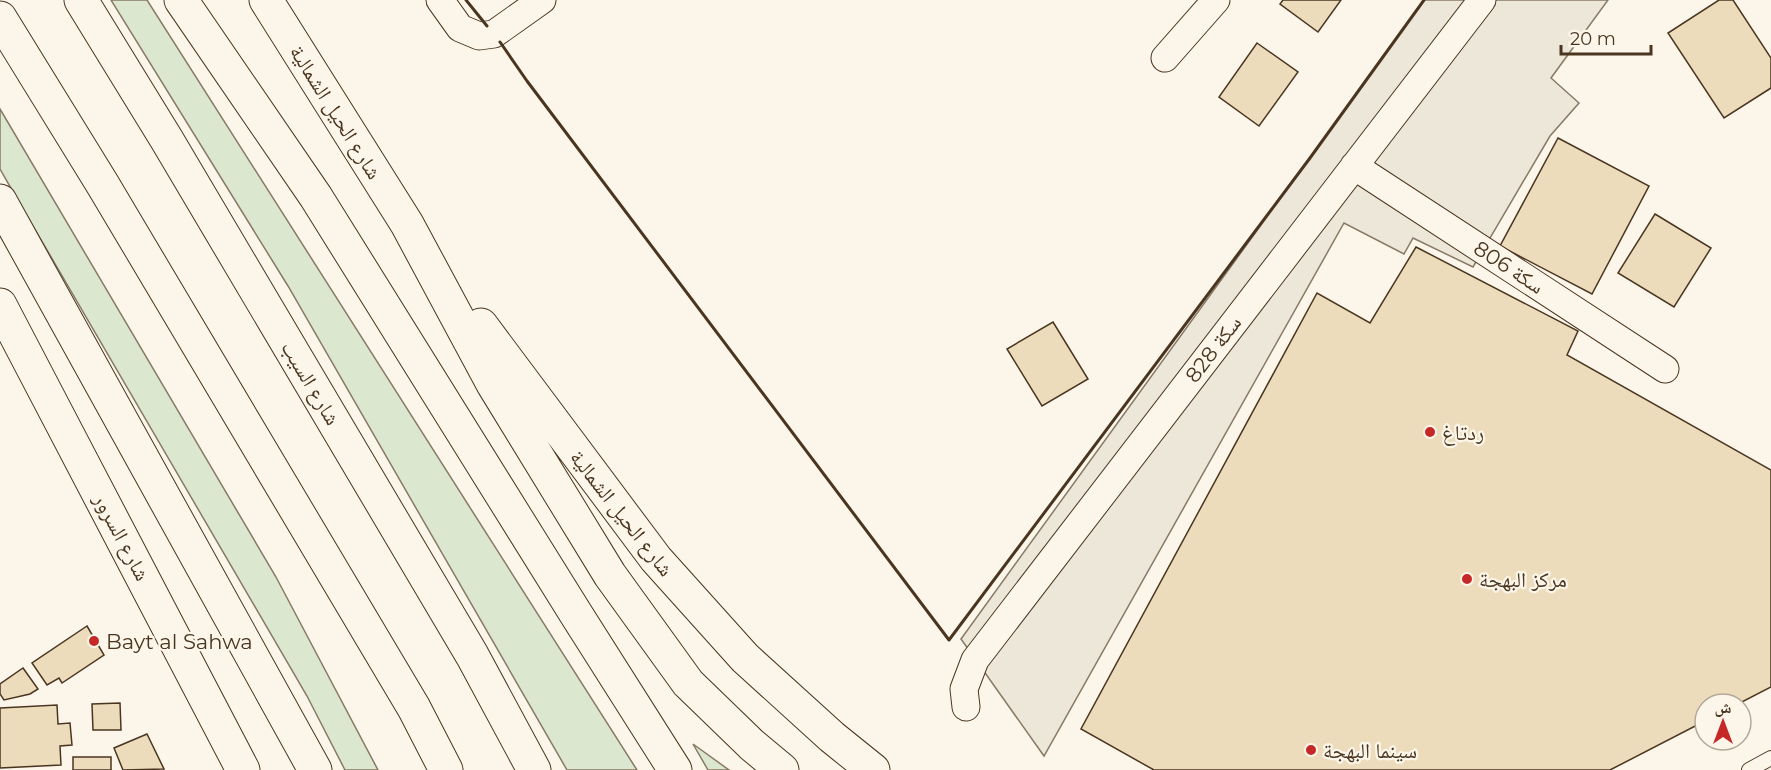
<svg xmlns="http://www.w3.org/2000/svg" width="1771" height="770" viewBox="0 0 1771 770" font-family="Montserrat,'Noto Naskh Arabic',sans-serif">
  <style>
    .green { fill: #dce7d0; stroke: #887966; stroke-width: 1.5 }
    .parking { fill: #ede7d9; stroke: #887966; stroke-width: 1.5 }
    .building { fill: #ecdcbc; stroke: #4a3520; stroke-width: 1.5 }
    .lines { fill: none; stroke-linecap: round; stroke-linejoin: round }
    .lane-casing { stroke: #4a3520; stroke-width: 16 }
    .street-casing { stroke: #4a3520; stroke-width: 29 }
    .secondary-casing { stroke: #4a3520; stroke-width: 35 }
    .highway-casing { stroke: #4a3520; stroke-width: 35 }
    .lane { stroke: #fbf6e9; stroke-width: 14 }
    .street { stroke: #fbf6e9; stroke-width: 27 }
    .secondary { stroke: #fbf6e9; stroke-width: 33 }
    .highway { stroke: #fbf6e9; stroke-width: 33 }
    .wall { stroke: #4a3520; stroke-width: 3 }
    .poi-dot { fill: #c62828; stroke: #fbf6e9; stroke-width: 2 }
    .labels { text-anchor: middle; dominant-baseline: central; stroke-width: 4.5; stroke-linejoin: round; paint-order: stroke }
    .street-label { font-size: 21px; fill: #4a3520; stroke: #fbf6e9 }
    .poi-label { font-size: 21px; fill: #4a3520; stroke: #fbf6e9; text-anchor: start }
  </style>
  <rect width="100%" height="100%" fill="#fbf6e9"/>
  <!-- green -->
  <path class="green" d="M111,0H147L637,770H567L288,286Z
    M0,109L276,577L378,770H345L307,696L12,190L0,169Z
    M693,744L729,770H708Z"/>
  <!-- parking -->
  <path class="parking" d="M1424,0H1608L1551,78L1579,103L1550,136L1473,267L1413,238L1404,254L1344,223L1044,756L961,639Z"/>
  <!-- building -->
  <path class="building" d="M1283,0H1341L1318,32L1280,4Z
    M1719,0H1733L1771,58V88L1724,118L1668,33Z
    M1257,43L1298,72L1259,126L1219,97Z
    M1558,138L1649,186L1592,294L1500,246Z
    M1655,214L1711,248L1674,307L1618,273Z
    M1416,247L1578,331L1567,355L1771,470V687L1738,704H1705V721L1610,770H1154L1081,729L1317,293L1370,323Z
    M1053,322L1088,379L1042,406L1007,349Z
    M87,626L104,655L62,683L59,678L47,685L32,663Z
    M23,668L38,689L30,694L4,700L0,694V684Z
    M120,703L121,730H93L92,704Z
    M57,705L58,724L70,723L72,745L60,746L61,765L0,768V708Z
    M147,734L164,769L123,770L114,748Z
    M73,757H111V770H73Z"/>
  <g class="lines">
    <!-- lane casing -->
    <g class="lane-casing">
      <path id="lane" d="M1749,770L1771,758"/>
    </g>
    <!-- street casing -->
    <g class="street-casing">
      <path id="street" d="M440,0L460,28L479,36L494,34L542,0
        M1165,58L1216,0
        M1354,166L1665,369
        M966,707L964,689L975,660L1482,0"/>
    </g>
    <!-- secondary casing -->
    <g class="secondary-casing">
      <path id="secondary" d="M266,0L407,224L493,384L610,575L688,683L752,745L782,770
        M0,305L243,770
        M481,325L656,559L745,658L832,737L873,770"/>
    </g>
    <!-- highway casing -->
    <g class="highway-casing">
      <path id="highway" d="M81,0L167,140L472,655L534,770
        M181,0L316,197L576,614L675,770
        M0,18L103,185L414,708L446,770
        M0,201L315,770"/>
    </g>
    <!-- lane -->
    <use href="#lane" class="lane"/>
    <!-- street -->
    <use href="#street" class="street"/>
    <!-- secondary -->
    <use href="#secondary" class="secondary"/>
    <!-- highway -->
    <use href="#highway" class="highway"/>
    <!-- wall -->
    <path class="wall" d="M466,0L487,26
      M500,42L527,81L949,640L1310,158L1424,0"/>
  </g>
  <!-- markers -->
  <g class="poi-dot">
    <circle cx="1430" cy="432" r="6"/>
    <circle cx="1467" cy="579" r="6"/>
    <circle cx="94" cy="641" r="6"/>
    <circle cx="1311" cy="750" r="6"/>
  </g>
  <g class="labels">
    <!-- street labels -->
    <g class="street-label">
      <text transform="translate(336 112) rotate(58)">شارع الحيل الشمالية</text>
      <text transform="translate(1509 267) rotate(33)">سكة 806</text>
      <text transform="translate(1213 349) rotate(-53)">سكة 828</text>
      <text transform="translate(311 383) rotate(59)">شارع السيب</text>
      <text transform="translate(622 513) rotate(52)">شارع الحيل الشمالية</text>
      <text transform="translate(122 537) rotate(62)">شارع السرور</text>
    </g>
    <!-- poi labels -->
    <g class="poi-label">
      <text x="1442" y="432">ردتاغ</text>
      <text x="1479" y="579">مركز البهجة</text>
      <text x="106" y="641">Bayt al Sahwa</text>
      <text x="1323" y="750">سينما البهجة</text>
    </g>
  </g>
  <!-- north arrow -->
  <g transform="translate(1723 722)"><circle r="28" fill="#fbf6e9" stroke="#b4a999" stroke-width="1.5"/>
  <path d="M0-4.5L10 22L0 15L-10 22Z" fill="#c62828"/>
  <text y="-9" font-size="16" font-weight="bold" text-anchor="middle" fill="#4a3520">ش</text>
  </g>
  <!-- scale -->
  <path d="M1561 45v9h90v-9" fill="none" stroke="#4a3520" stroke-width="3"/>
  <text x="1570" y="45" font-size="18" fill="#4a3520" stroke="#fbf6e9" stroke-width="4.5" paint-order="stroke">20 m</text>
</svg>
